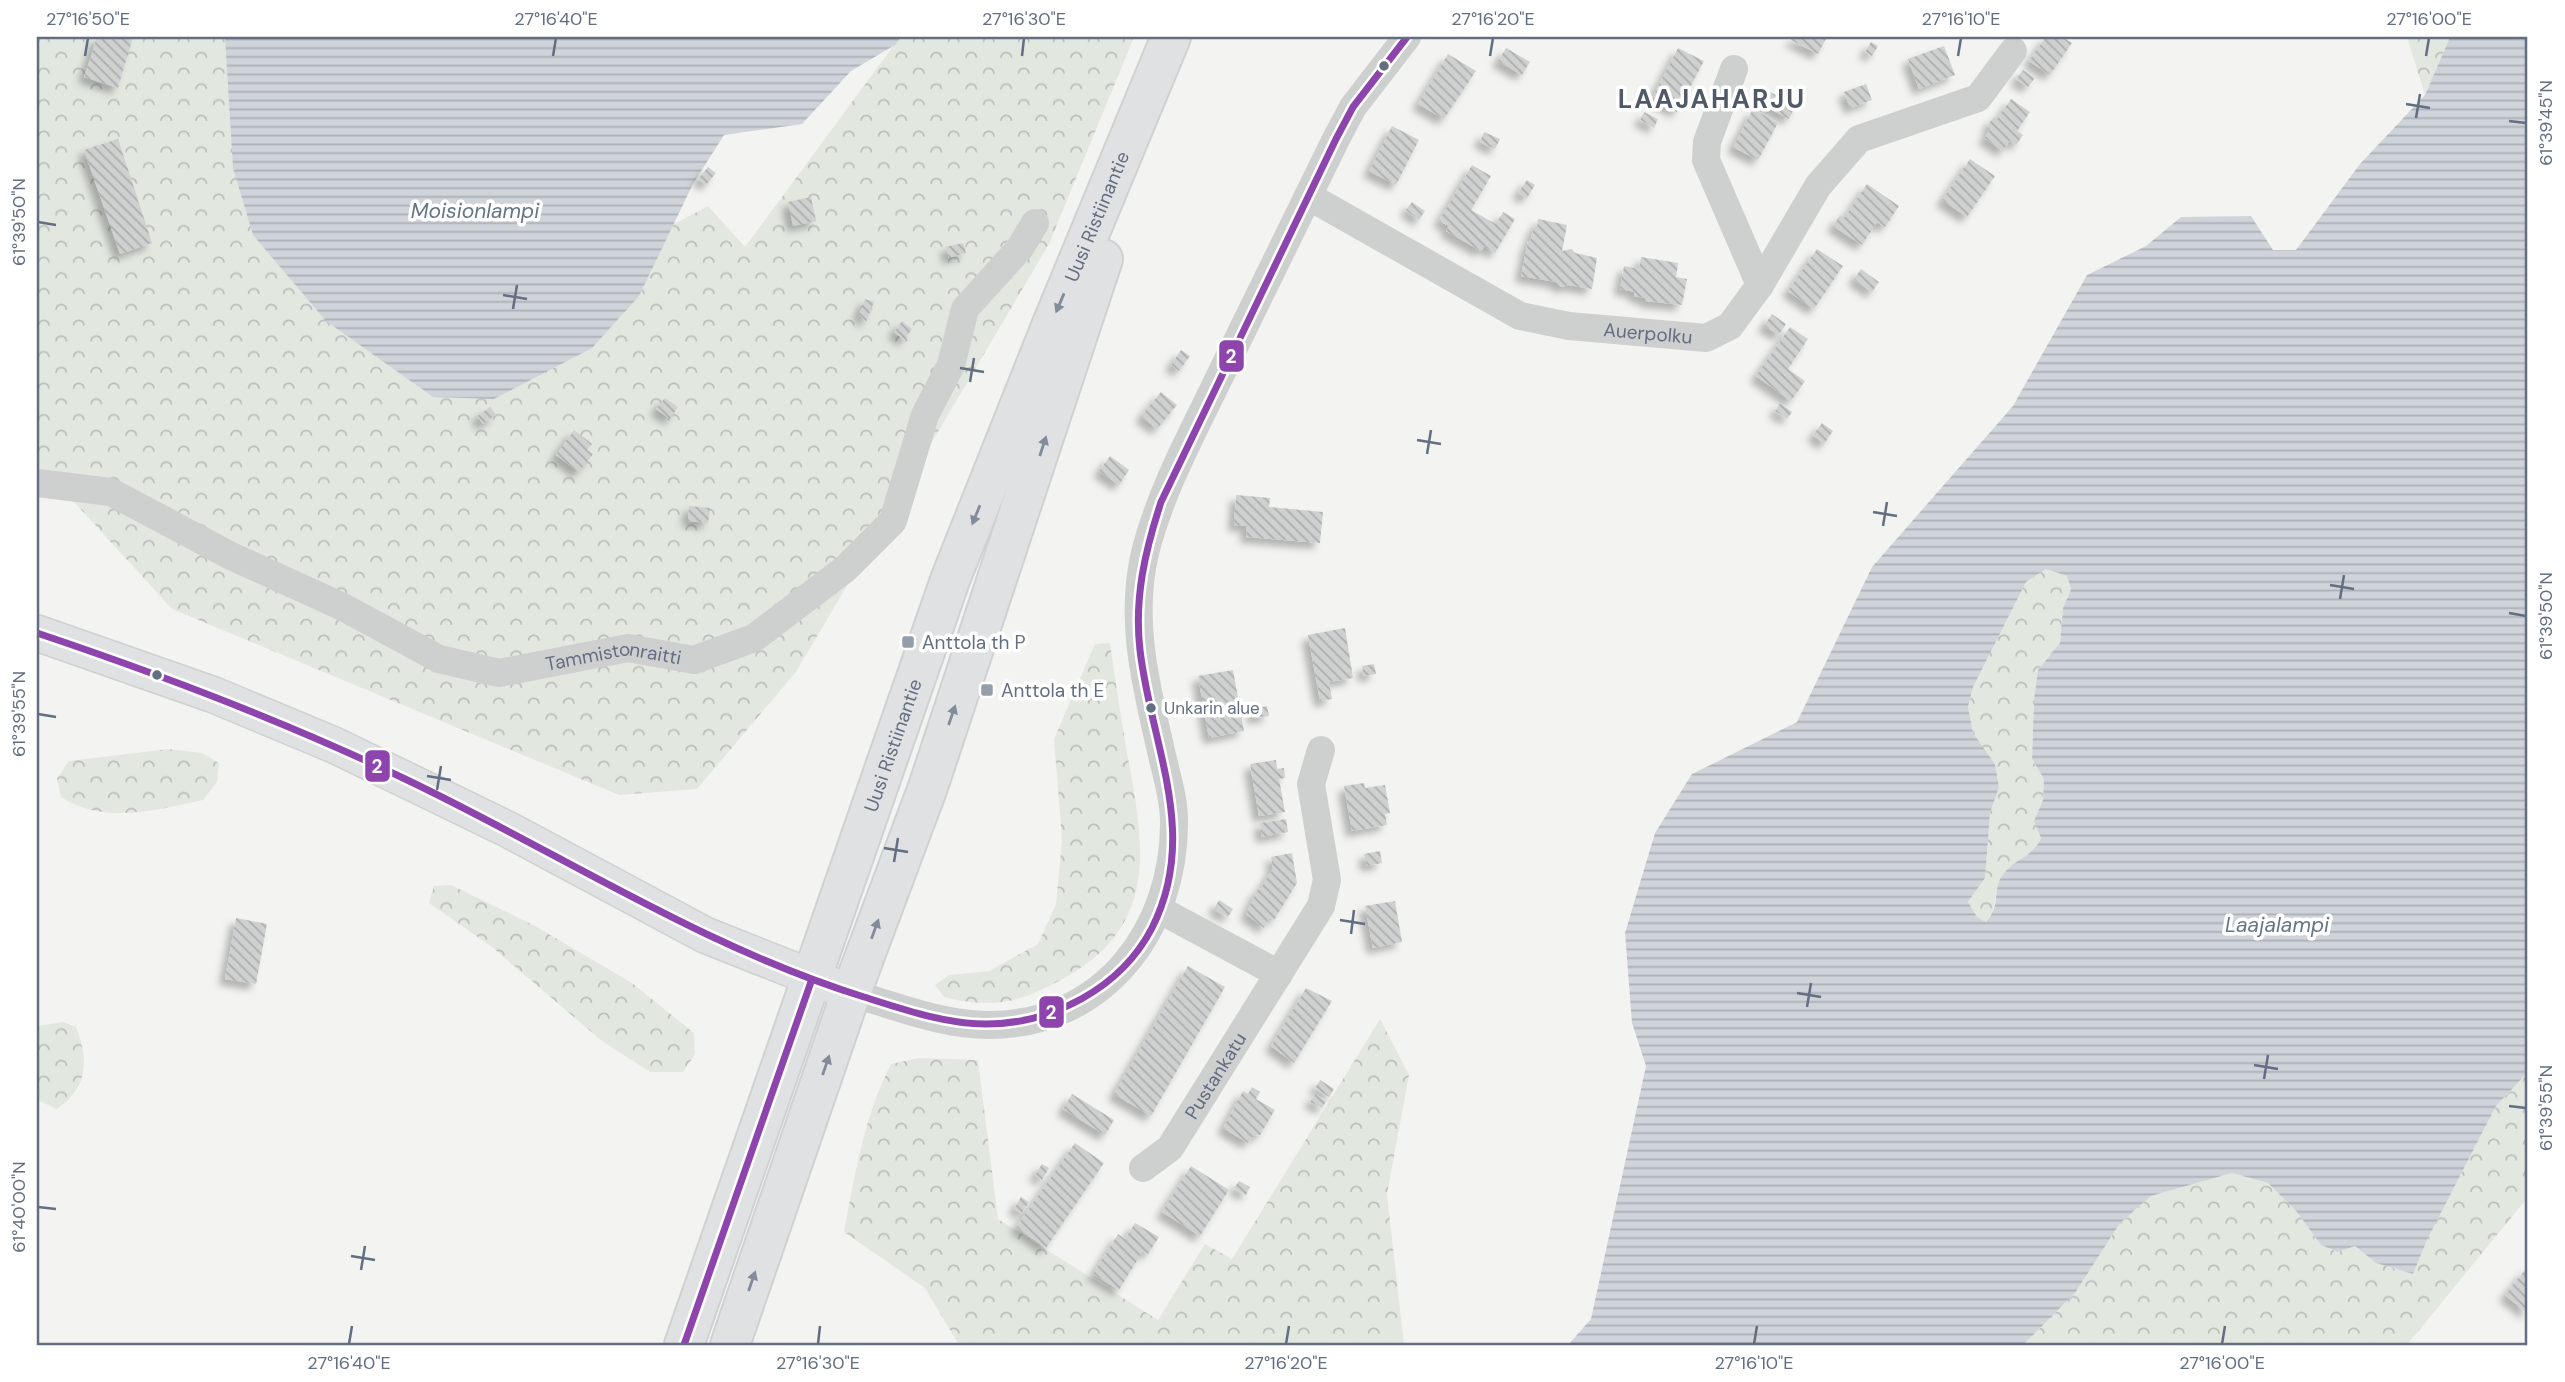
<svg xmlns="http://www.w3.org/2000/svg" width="2565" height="1382" viewBox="0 0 2565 1382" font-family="'DM Sans',sans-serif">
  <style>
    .forest { fill: url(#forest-crowns) }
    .water { fill: url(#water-rules); fill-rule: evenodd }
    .building { fill: url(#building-back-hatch); filter: url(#shadow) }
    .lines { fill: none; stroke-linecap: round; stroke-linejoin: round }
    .major-casing { stroke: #cfd0d0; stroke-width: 38 }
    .highway-casing { stroke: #d0d1d1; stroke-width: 42 }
    .minor { stroke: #cecfcf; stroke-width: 28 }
    .major { stroke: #e0e1e2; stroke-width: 35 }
    .highway { stroke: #e0e1e2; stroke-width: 38 }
    .bus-1-casing { stroke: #fff; stroke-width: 12 }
    .bus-1 { stroke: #8e44ad; stroke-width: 7 }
    .oneway { fill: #828b9a }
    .ticks { fill: none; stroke: #636e82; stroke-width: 2.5 }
    .bus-dot { fill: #636e82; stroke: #fff; stroke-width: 2.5 }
    .poi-dot { fill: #959da9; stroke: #fff; stroke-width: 2.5 }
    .labels { text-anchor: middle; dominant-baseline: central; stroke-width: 7; stroke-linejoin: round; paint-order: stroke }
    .bus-label { font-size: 17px; fill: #636e82; stroke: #fff; text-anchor: start }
    .street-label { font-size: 19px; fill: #636e82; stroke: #fff }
    .poi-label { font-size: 19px; fill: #636e82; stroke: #fff; text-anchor: start }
    .water-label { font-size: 21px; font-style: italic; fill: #637586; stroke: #fff }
    .district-label { font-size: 26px; font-weight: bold; letter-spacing: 2px; fill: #515967; stroke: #fff }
    .line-badge { stroke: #fff; stroke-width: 2.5 }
    .badge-label { font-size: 19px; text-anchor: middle; font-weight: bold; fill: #fff }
    .neatline { fill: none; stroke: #636e82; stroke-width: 2.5 }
    .ticks-label { font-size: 18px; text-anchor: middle; fill: #636e82 }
  </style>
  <defs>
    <pattern id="forest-crowns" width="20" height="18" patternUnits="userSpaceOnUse" patternTransform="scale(1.75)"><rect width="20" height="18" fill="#e2e7e0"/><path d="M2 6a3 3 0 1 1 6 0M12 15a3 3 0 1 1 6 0" fill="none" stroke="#bbbfbb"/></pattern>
    <pattern id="water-rules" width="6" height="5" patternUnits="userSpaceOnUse" patternTransform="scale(1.75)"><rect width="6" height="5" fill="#cfd4da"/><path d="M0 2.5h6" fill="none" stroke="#acb0b6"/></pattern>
    <pattern id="building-back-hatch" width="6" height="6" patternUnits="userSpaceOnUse" patternTransform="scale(1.75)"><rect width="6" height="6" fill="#cfd0d0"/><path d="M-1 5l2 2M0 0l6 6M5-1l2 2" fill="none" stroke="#acadae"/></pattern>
    <filter id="shadow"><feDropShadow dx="-6" dy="6" stdDeviation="3.5" flood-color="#0004"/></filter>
  </defs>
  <rect width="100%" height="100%" fill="#f3f4f2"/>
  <!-- forest -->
  <path class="forest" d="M37,37H241L659,232L708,206L745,247L900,37H1134L1049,244L796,672L697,789L619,795L172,609L65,492L37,486Z
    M2407,37H2450L2425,95Z
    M2046,569L2067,576L2071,589L2063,608L2060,643L2038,670L2034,700L2032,759L2044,779L2043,800L2034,821L2041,838C2033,857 2017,857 2005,872C1990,889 2002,903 1986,922L1977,917L1968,902L1985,878L1990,813L1999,786L1995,764L1973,733L1968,707L1973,687L2026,582Z
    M1110,643C1115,680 1121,717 1127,753C1145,847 1160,927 1061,980C1018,1003 993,1009 944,997L935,985L949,975L989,971L1038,944L1056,904L1062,840L1054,739L1095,644Z
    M168,749L202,753L219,763L217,782L203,800C156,810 104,825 61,797L57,778L69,761Z
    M451,885L535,926L632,983L694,1033L695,1054L683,1072H650L602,1041L492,947L429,903L434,886Z
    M1380,1019L1409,1075L1387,1194L1404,1345H959L925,1288L844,1232C855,1175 864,1116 891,1064L919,1058L978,1060L998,1219L1158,1320L1205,1244L1232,1259Z
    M63,1022L76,1027C89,1060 88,1088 57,1109L37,1100V1031L38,1026Z
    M2528,1072V1197L2407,1345H2023L2075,1293L2120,1223L2151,1196L2232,1173L2268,1183L2297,1212L2321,1245L2338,1252L2355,1246L2376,1263L2413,1274L2427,1240L2496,1106Z"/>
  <!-- water -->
  <path class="water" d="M225,37H901L895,45L851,71L802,124L724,135L693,184L639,296L592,348L494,399L433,397L326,321L253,235L233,168Z
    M2450,37H2528V1072L2496,1106L2427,1240L2413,1274L2376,1263L2355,1246L2338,1252L2321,1245L2297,1212L2268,1183L2232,1173L2151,1196L2120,1223L2075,1293L2023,1345H1568L1591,1319L1646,1066L1632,1023L1625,933L1655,833L1692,774L1797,722L1872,567L2013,406L2087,275L2146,246L2181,217L2251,216L2273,250H2296L2360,164L2425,95ZM2046,569L2067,576L2071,589L2063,608L2060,643L2038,670L2034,700L2032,759L2044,779L2043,800L2034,821L2041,838C2033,857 2017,857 2005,872C1990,889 2003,903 1986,922L1977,917L1968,902L1985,878L1990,813L1999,787L1995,764L1973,733L1968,707L1973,687L2026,582Z"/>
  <!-- building -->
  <path class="building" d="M97,37H133L118,88L84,77Z
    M1792,37H1827L1818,54L1791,40Z
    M2046,37H2062L2072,43L2050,75L2029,61Z
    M1871,42L1878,46L1872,56L1865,52Z
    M1944,46L1955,75L1919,89L1908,59Z
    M1506,48L1530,62L1522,75L1498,61Z
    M1678,48L1704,61L1677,112L1652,98Z
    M1448,54L1476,71L1444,119L1418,104Z
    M2023,70L2035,78L2028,87L2016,79Z
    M1866,84L1872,100L1850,108L1844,92Z
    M1766,90L1796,105L1789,119L1759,103Z
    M2011,99L2030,112L2017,131L2023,135L2016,145L2010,140L2003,151L1984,138L1991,128L1987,126L1994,117L1997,119Z
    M1753,109L1778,123L1758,160L1733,147Z
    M1644,112L1658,119L1654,128L1640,120Z
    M1392,126L1419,140L1396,185L1369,171Z
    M1484,132L1500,139L1495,149L1480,142Z
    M118,139L152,243L120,254L84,150Z
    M1970,159L1995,176L1967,217L1942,200Z
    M1472,165L1491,176L1471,210L1496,224L1503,212L1515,219L1495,253L1484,246L1481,251L1446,231L1449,226L1439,221Z
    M708,167L716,173L706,185L698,179Z
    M1527,180L1535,185L1527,198L1518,193Z
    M1867,184L1899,206L1885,227L1877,222L1862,245L1833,226L1840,215L1844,218Z
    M811,197L816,221L793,226L788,202Z
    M1412,202L1425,211L1419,220L1406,210Z
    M1538,219L1567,225L1562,251L1571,249L1575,253L1597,258L1592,289L1569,285L1561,287L1556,282L1521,276L1528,241L1530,242L1534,226L1537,227Z
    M963,243L966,253L949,258L946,247Z
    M1817,249L1843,266L1814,309L1788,291Z
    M1641,257L1678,263L1676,277L1687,279L1682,305L1645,301V298L1634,296L1635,292L1620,289L1624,266L1639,269Z
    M1861,269L1879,282L1872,292L1854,279Z
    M865,299L874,302L866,322L859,314Z
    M1772,314L1786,324L1779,335L1764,326Z
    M902,321L912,329L904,340L894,332Z
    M1790,327L1808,339L1788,369L1805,381L1791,401L1756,376Z
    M1181,350L1190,356L1179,371L1171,365Z
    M1161,392L1177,405L1157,429L1141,416Z
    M665,398L678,407L670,419L656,409Z
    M1780,403L1792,412L1787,419L1775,411Z
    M490,407L496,415L483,424L477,416Z
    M1822,423L1833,431L1824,444L1813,435Z
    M574,430L592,444L587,450L593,454L579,472L556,455Z
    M1110,456L1129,470L1119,485L1099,471Z
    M1236,495L1270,498L1269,507L1323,512L1320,543L1246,537L1247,526L1234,525Z
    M689,506L710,508L708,523L688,521Z
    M1345,628L1353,678L1329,682L1332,699L1320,701L1308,635Z
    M1374,664L1376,674L1364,676L1362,666Z
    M1233,670L1244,731L1209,738L1198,676Z
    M1267,706L1269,716L1253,718L1252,709Z
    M1276,760L1277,769L1284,768L1285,778L1279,779L1285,812L1259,816L1250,764Z
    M1364,783L1365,788L1385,785L1390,813L1385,814L1387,825L1352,831L1344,786Z
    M1286,819L1288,832L1262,837L1260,823Z
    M1380,851L1382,863L1367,866L1364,854Z
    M1292,853L1297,883L1274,920L1270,917L1264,928L1246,914L1257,890L1261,888L1273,868L1271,857Z
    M1219,900L1233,909L1228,917L1214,909Z
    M1395,901L1402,942L1373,948L1365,906Z
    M236,918L267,924L256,984L225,979Z
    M1188,966L1225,987L1151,1116L1114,1094Z
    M1306,988L1332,1001L1294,1063L1271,1046Z
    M1320,1080L1334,1089L1329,1097L1315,1088Z
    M1252,1087L1260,1092L1256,1099L1275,1110L1260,1135L1253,1136L1248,1143L1223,1128L1243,1091L1248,1094Z
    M1072,1094L1114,1120L1105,1135L1063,1109Z
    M1315,1094L1326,1101L1322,1108L1310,1102Z
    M1075,1143L1104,1163L1046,1248L1016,1227Z
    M1042,1164L1049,1168L1042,1180L1035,1175Z
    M1191,1166L1229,1190L1200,1236L1162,1212Z
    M1239,1181L1250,1187L1246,1195L1234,1188Z
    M1021,1197L1029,1202L1022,1213L1014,1209Z
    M1135,1223L1159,1237L1148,1254L1143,1251L1119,1290L1093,1274L1118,1234L1125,1239Z
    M2528,1266V1314L2505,1295Z"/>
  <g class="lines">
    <!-- major casing -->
    <g class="major-casing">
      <path id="major" d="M37,633L214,695L334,745L509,830L705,935L851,993"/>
    </g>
    <!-- highway casing -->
    <g class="highway-casing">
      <g id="highway">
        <path id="s4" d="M684,1345L950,580L1052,324L1171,37"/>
        <path d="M730,1345L851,993L928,787L1103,259"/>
      </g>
    </g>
    <!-- minor -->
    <g class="minor">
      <path d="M1734,69L1707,142L1706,160L1760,285"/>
      <path id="s1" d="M1308,196L1520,316L1569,326L1706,338L1730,326L1760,285L1818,186L1859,139L1978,98L2013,51"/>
      <path id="s2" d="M37,483L111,492L231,556L343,607L439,659L499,673L628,648L694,660L754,638L845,569L893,521L925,415L951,365L965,309L1020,248L1035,223"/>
      <path d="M1160,910L1279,974"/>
      <path d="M851,993C895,1006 943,1025 989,1025C1104,1025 1175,929 1174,821C1174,797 1166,774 1161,751C1146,685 1129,620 1145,553C1160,492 1192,434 1219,378C1258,298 1297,218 1336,139L1353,107L1407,37"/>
      <path id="s3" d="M1143,1168L1170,1148L1321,906L1327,880L1311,784L1321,750"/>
    </g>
    <!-- major -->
    <use href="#major" class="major"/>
    <!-- highway -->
    <use href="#highway" class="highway"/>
    <!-- bus-1 casing -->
    <g class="bus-1-casing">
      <path id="bus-1" d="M37,633C162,675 284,721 403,778C557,851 700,946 864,997C902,1009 945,1024 986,1024C1052,1024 1121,988 1152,928C1200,833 1151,746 1140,650C1134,598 1145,551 1161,502L1336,139L1353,107L1407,37
        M684,1345L812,979"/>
    </g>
    <!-- bus-1 -->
    <use href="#bus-1" class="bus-1"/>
  </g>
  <!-- one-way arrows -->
  <defs><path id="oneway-solid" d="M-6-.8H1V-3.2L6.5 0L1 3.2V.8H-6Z" transform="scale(1.75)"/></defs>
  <g class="oneway">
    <use href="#oneway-solid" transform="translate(1060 303) rotate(113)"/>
    <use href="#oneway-solid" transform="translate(1043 446) rotate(-72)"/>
    <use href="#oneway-solid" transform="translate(976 515) rotate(112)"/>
    <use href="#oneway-solid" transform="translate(952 715) rotate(-71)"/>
    <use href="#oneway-solid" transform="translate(875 929) rotate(-70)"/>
    <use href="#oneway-solid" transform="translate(826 1065) rotate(-71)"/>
    <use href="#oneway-solid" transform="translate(752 1281) rotate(-71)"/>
  </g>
  <!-- ticks -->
  <path class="ticks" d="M85,56L88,38M553,56L556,38M1022,56L1024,38M1490,56L1493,38M1958,56L1961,38M2426,56L2429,38M2406,104L2430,108M2416,118L2420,94M2509,121L2526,123M38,222L56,225M503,295L527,299M513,309L517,285M960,368L984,372M970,382L974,358M1417,440L1441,444M1427,454L1431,430M1873,512L1897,516M1883,526L1887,502M2330,585L2354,589M2340,599L2344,575M2509,613L2526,616M38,714L56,717M427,776L451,780M437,790L441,766M884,848L908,852M894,862L898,838M1340,920L1365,924M1351,934L1354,910M1797,993L1821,997M1807,1007L1811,983M2254,1065L2278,1069M2264,1079L2268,1055M2509,1106L2526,1108M38,1207L56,1209M351,1256L375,1260M361,1270L365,1246M349,1344L352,1326M818,1344L820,1326M1286,1344L1289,1326M1754,1344L1757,1326M2222,1344L2225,1326"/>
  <!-- markers -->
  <g class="bus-dot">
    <circle cx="1384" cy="66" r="6"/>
    <circle cx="157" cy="675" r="6"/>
    <circle cx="1151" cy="708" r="6"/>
  </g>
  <g class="poi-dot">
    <rect x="901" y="635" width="14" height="14" rx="3.5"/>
    <rect x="980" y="683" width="14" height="14" rx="3.5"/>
  </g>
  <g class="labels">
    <!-- bus labels -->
    <g class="bus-label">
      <text x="1164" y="708">Unkarin alue</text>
    </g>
    <!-- street labels -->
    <g class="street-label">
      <text stroke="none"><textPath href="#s4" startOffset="1202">Uusi Ristiinantie</textPath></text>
      <text stroke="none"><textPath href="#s1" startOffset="373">Auerpolku</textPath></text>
      <text stroke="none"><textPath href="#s2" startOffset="621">Tammistonraitti</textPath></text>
      <text stroke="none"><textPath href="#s4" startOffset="635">Uusi Ristiinantie</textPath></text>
      <text stroke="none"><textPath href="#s3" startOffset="119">Pustankatu</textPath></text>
    </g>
    <!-- poi labels -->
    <g class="poi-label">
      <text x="922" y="642">Anttola th P</text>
      <text x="1001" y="690">Anttola th E</text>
    </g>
    <!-- water labels -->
    <g class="water-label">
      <text x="475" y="211">Moisionlampi</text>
      <text x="2277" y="925">Laajalampi</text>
    </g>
    <!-- district labels -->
    <g class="district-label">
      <text x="1712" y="99">LAAJAHARJU</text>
    </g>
  </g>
  <g class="line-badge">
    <rect x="1218" y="339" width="27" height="34" rx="7" fill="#8e44ad"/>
    <rect x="364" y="749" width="27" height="34" rx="7" fill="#8e44ad"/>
    <rect x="1038" y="995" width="27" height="34" rx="7" fill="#8e44ad"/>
  </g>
  <g class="badge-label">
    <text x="1231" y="363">2</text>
    <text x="377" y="773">2</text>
    <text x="1051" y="1019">2</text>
  </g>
  <!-- border -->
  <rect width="2565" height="1382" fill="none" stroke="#ffffff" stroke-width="77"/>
  <rect x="38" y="38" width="2488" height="1306" class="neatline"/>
  <g class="ticks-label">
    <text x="88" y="25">27°16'50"E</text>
    <text x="556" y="25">27°16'40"E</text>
    <text x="1024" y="25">27°16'30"E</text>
    <text x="1493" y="25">27°16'20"E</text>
    <text x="1961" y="25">27°16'10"E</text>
    <text x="2429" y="25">27°16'00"E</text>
    <text transform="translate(2546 123) rotate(-90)" y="6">61°39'45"N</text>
    <text transform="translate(19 222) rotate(-90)" y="6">61°39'50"N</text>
    <text transform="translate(2546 616) rotate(-90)" y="6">61°39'50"N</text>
    <text transform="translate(19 714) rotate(-90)" y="6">61°39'55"N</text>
    <text transform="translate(2546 1108) rotate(-90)" y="6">61°39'55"N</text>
    <text transform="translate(19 1207) rotate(-90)" y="6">61°40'00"N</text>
    <text x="349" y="1369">27°16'40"E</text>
    <text x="818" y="1369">27°16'30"E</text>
    <text x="1286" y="1369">27°16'20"E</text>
    <text x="1754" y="1369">27°16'10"E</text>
    <text x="2222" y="1369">27°16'00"E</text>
  </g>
</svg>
